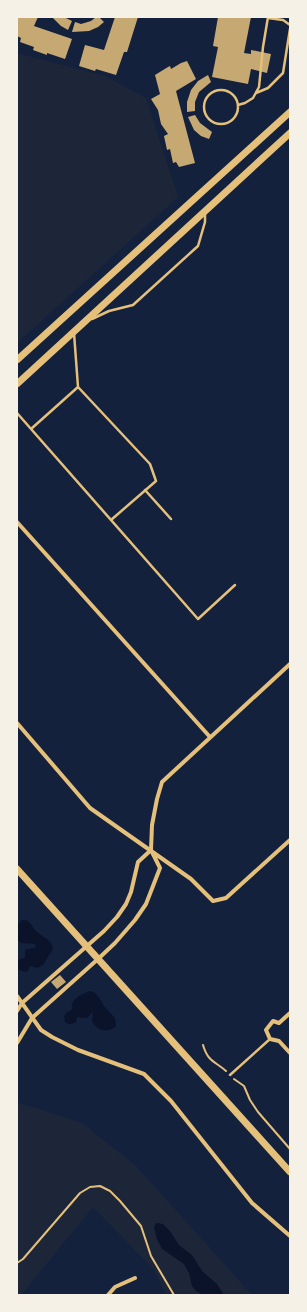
<svg xmlns="http://www.w3.org/2000/svg" width="307" height="1312" viewBox="0 0 307 1312" font-family="'Fira Sans Condensed',sans-serif">
  <style>
    .green { fill: #1d2539 }
    .water { fill: #0b132b }
    .building { fill: #c6a872 }
    .lines { fill: none; stroke-linecap: round; stroke-linejoin: round }
    .path { stroke: #e5c07b; stroke-width: 2 }
    .service { stroke: #e5c07b; stroke-width: 2.5 }
    .minor { stroke: #e5c07b; stroke-width: 4 }
    .tertiary { stroke: #e5c07b; stroke-width: 7 }
    .secondary { stroke: #e5c07b; stroke-width: 7 }
  </style>
  <rect width="100%" height="100%" fill="#14213d"/>
  <!-- green -->
  <path class="green" d="M17,53L105,76L146,98L178,197L17,343Z
    M17,1102L82,1123L136,1166L252,1295H166L154,1270L93,1207L21,1295H17Z"/>
  <!-- water -->
  <path class="water" d="M22,920C31,919 31,926 36,931C42,937 52,939 53,949L43,965L37,968L30,966L28,971L24,972L18,969L17,963L20,959L25,958V950L36,947L35,944L21,943L17,940V925Z
    M89,991L94,992L96,994L102,1002L104,1006L115,1018L116,1026C108,1034 97,1031 92,1021L93,1012L87,1018L77,1017C77,1022 75,1024 69,1024L65,1022L64,1016L67,1012L72,1010C70,998 80,996 89,991Z
    M156,1223L163,1224L170,1231L179,1245L192,1255L202,1271L217,1284L224,1295H203L196,1291L192,1286L189,1273L184,1264L162,1249L157,1239L154,1228Z"/>
  <!-- building -->
  <path class="building" d="M17,17H38L34,26L72,39L65,59L47,53V55L33,50L34,47L20,42L21,38L17,36Z
    M52,17H64L72,21L68,30L61,26Z
    M96,17H99L104,22L98,27L89,31L72,32L75,22L81,24L91,21Z
    M115,17H138L127,52H124L116,75L96,69L95,71L79,66L85,45L104,50Z
    M218,17H251L244,53L251,54V50L271,54L267,73L251,69L248,84L212,77L218,47L213,46Z
    M187,61L196,79L176,91L195,163L179,167L176,162L173,163L170,149L167,150L164,136L168,134L161,124L158,110L151,99L160,94L155,75L168,67L170,66L171,69L181,63Z
    M208,75L211,82L199,92L195,102V111L187,112V102L191,90L198,81Z
    M195,115L200,123L212,132L209,139L201,136L194,130L188,117Z
    M60,975L66,982L57,989L51,982Z"/>
  <g class="lines">
    <!-- path -->
    <path class="path" d="M203,1045C208,1062 215,1061 226,1071
      M234,1079L244,1086L250,1100L258,1112L290,1149
      M17,1263L23,1259L80,1193L90,1187L100,1186L110,1191L120,1201L141,1226L151,1256L174,1295"/>
    <!-- service -->
    <path class="service" d="M268,18L283,20L290,25
      M204 107a17 17 0 1 1 34 0a17 17 0 1 1-34 0Z
      M256,93L268,88L283,73L290,29
      M238,105L245,103L253,98L259,87L263,47L268,17
      M92,319L109,311L133,305L198,246L205,222V213
      M74,333L78,387
      M17,413L198,619L235,585
      M31,429L78,387L150,464L156,481L111,520
      M145,490L171,519
      M230,1075L270,1039"/>
    <!-- minor -->
    <path class="minor" d="M17,522L210,737
      M17,723L90,808L191,879L213,901L226,898L290,840
      M17,996L41,1030L52,1037L78,1050L144,1074L171,1101L252,1203L290,1236
      M17,1011L22,1003L104,931L117,917L126,904L131,892L138,862L151,850
      M290,1013L279,1023L273,1021L266,1030L270,1039L279,1041L290,1053
      M17,1043L32,1018L98,959L115,943L135,920L146,904L160,868L151,850L152,825L157,799L162,782L290,664
      M108,1295L115,1287L135,1278"/>
    <!-- tertiary -->
    <path class="tertiary" d="M17,360L290,112
      M17,384L290,133"/>
    <!-- secondary -->
    <path class="secondary" d="M17,869L290,1172"/>
  </g>
  <!-- border -->
  <rect width="307" height="1312" fill="none" stroke="#f6f1e7" stroke-width="36"/>
</svg>
